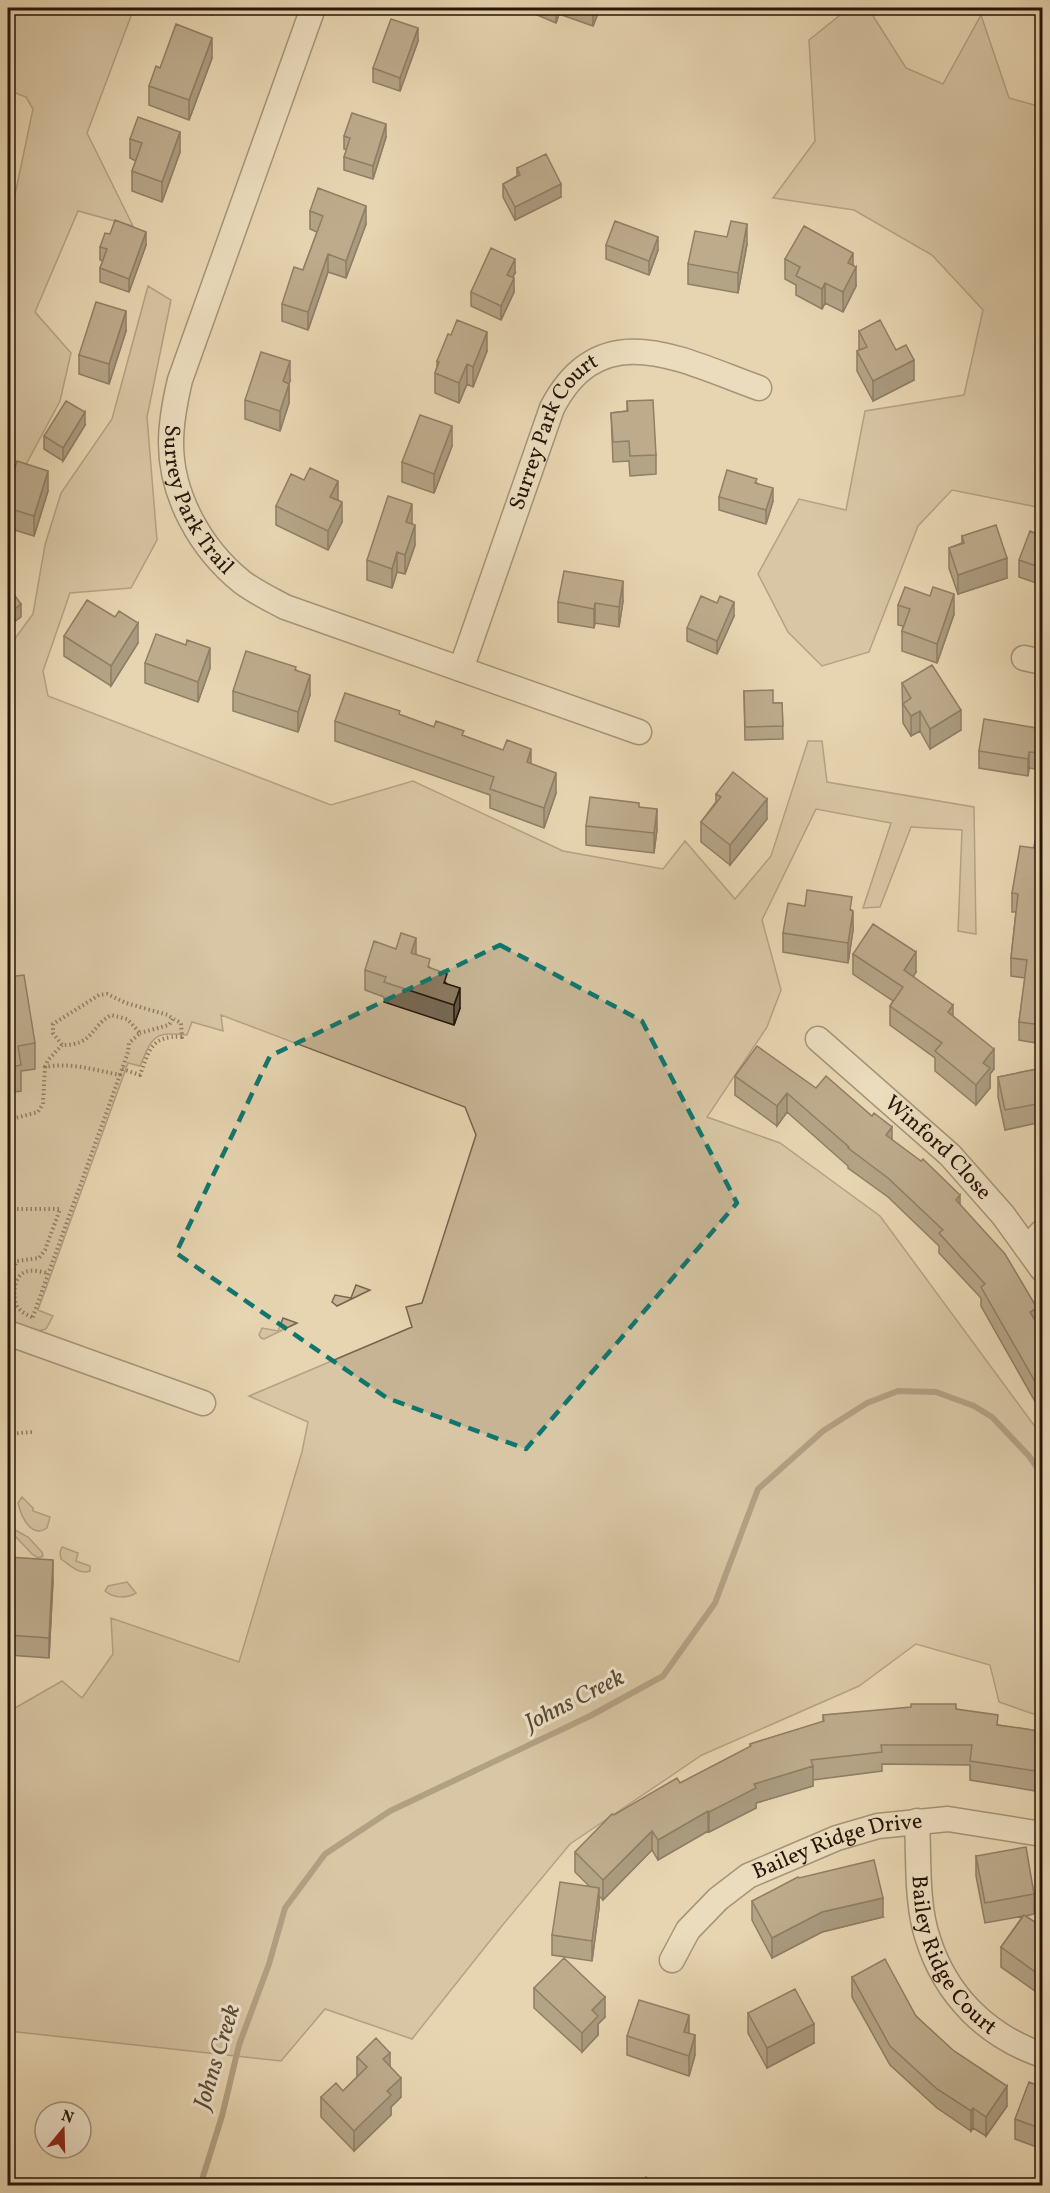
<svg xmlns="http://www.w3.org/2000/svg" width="1050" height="2193" viewBox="0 0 1050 2193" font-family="Vollkorn,serif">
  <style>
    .green { fill: #c6b494; stroke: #76644e; stroke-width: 1.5 }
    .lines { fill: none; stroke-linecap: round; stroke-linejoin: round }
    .stream { stroke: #72614c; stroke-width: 6 }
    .minor-casing { stroke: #564533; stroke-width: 27 }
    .path { stroke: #261509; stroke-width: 4; stroke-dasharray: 1.5 3; stroke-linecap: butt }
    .minor { stroke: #efe4cc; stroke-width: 24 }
    .wall { fill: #776853; stroke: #261509; stroke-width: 1.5 }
    .shaded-wall { fill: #615543; stroke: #261509; stroke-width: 1.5 }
    .building { fill: #8a7960; stroke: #261509; stroke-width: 1.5 }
    .marked { fill: none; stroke: #0f766e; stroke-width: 4.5; stroke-dasharray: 12 8; stroke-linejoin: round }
    .labels { text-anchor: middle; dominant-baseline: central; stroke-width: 6; stroke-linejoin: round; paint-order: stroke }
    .street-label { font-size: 22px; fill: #261509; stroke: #efe4cc }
    .water-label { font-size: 24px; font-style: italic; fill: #594835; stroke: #efe4cc }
  </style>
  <rect width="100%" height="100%" fill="#e7d5b1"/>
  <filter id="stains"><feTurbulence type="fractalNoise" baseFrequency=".00333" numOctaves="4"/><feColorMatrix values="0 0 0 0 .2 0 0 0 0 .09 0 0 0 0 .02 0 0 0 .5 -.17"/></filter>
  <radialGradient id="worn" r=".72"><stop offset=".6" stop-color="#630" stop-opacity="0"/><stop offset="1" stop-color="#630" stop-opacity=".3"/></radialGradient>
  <!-- green -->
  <path class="green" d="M8,8H134L87,133L133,226L78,211L35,312L71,353L60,401L23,470L8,464V228L33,109L26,97L8,90Z
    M849,8H868L906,68L943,84L981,15L1009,98L1042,107V508L952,490L918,526L869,652L822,666L788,632L758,574L799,499L846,510L865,411L964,395L983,310L932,255L854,210L773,198L815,141L809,40Z
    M148,286L171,300L147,417L157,540L131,588L70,593L43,671L48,696L331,805L413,781L563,851L663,869L685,841L735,899L771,856L808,741H822L827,782L974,807L976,934L958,931L962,830L911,827L880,907L863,908L891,823L816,809L762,920L781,990L767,1027L707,1117L780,1143L880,1216L1042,1436V1717L999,1702L990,1665L916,1644L859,1686L702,1755L570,1844L501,1927L412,2039L325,2009L281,2061L8,2031V1712L62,1681L82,1698L113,1654L111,1618L239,1662L302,1452L308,1422L249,1396L412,1327L406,1307L422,1303L476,1135L465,1107L221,1015L223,1031L192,1022L187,1035C154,1031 152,1037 140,1066L128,1063L38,1310L53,1316L46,1329L38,1331L8,1320V648L33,614L45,545L61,493L112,419Z
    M356,1285L370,1290L337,1306L332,1302L335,1295L351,1298Z
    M283,1318L297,1323L264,1339L261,1338L259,1335L262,1328L278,1331Z
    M22,1497L33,1508V1511L50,1517L47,1528C31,1539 21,1516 18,1503Z
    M15,1530L28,1537L42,1552L43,1556L38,1558L32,1554L15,1536Z
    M62,1547L78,1553L76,1561L90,1566V1571C79,1575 70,1565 61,1559L60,1552Z
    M127,1582L136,1593C126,1599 113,1598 105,1591L108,1586Z"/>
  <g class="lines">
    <!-- stream -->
    <path class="stream" d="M200,2186L222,2116L239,2045L269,1964L285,1908L325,1854L390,1811L590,1716L663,1676L715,1603L758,1489L823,1431L867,1403L898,1391L936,1392L974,1406L992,1417L1029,1456L1042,1475"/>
    <!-- minor casing -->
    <g class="minor-casing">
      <g id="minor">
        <path id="s1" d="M313,8L180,380C175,401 171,421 171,443C171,496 201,549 242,582C255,592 270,599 285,607L639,732"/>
        <path d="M1024,658L1042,662"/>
        <path id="s2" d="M461,669L552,408C601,313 683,361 759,388"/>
        <path id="s3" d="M818,1039L950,1155L1003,1215L1042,1269"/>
        <path d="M1027,1248L1042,1232"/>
        <path d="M8,1333L203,1403"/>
        <path id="s4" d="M917,1821C919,1858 916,1904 928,1939C946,1996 987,2036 1042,2055"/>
        <path id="s5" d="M672,1960L688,1930L718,1899L748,1876L837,1838L878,1826L948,1819L1042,1834"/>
      </g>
    </g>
    <!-- path -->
    <path class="path" d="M45,1067L48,1060L62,1045
      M122,1069L140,1075C149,1051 151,1035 182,1037L181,1023L174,1019
      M120,1075L128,1052L129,1043L140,1033L127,1019L111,1015C90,1027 94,1045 62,1045L53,1033V1024L99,995L107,994L126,1003L168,1015L173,1019L169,1025L140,1033
      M8,1120L38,1112L43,1104L45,1067C70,1062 95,1070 120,1075L32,1319
      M8,1209H60L45,1250L39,1258L17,1261L8,1282
      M32,1317C25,1314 21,1312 17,1306C12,1296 14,1276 25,1272C32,1269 41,1272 48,1273
      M8,1434L32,1432"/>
    <!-- minor -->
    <use href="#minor" class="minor"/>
  </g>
  <!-- wall -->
  <path class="wall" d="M193,8H216L213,15Z
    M537,8H600L593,26L559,14L556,23L537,15Z
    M418,41L400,91L373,82V68Z
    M212,58L189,120L149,105V86L160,68Z
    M344,136L386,137L373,179L344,170V157L347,150L344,149Z
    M130,139L180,152L162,202L132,191V171L136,161L130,158Z
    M517,168L561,197L515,220L503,197V184L517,176Z
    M310,211L366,224L346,278L328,272L308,330L282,321V304L303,270L317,232L310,229Z
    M727,237L747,244L738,293L688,284V264Z
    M146,245L129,292L100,282V268L103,261L100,260V247Z
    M606,245L658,250L649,275L606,259Z
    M785,259L853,265L856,286L843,312L825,303L822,309L796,295V285L785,279Z
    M515,273L512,278L514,292L501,320L471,306V292Z
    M126,331L109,384L79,374V355Z
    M859,331L914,380L873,401L857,371V351L859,350Z
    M451,335L487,351L473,387L467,384L459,403L435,393V373L437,367V361Z
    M290,381L289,383V403L280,431L245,419V400Z
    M627,401L656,455V474L630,476L629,461L613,462L611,413L627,411Z
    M85,425L63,461L44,449V436Z
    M452,446L434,493L402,482V462Z
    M8,472L48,491L34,536L8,528Z
    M757,483L773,501L766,524L719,510V497Z
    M338,500L342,522L328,550L276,525V506Z
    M412,524L415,545L405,574L397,572L392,588L367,580V560Z
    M962,536L1007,578L958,594L949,568V548L962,543Z
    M1042,536V585L1019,577V560Z
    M623,601L619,627L595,623L594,628L558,622V602Z
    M898,605L954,614L937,663L902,651V631L903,626L898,625Z
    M734,616L717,654L687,641V628Z
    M64,636L138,643L111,686L64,656Z
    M186,645L210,668L198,702L145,683V663Z
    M296,670L310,695L298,732L233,711V691Z
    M902,683L961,730L930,749L920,731L911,736L903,723Z
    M744,691L773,703H782L783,739L745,740Z
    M400,715L434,727L464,736L531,764L556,793L544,828L490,808V795L335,741V721Z
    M1042,729V770L1029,768L1028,776L979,768V751Z
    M716,794L767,819L730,865L701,842V822L716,802Z
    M1042,801V1044L1019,1040V1022L1025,978L1011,976V958L1016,912H1012V893L1034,848Z
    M586,826L657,829L654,853L586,845Z
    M805,906L852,910L853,930L848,963L783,952V933Z
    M416,954L447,984L460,1008L454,1025L384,1002V997L365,990V970Z
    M853,954L916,972L913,976L953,1017L994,1069L990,1074V1088L976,1105L935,1071V1058L890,1025V1006L893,1001L853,974Z
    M8,977L35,1043V1069L21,1071V1091L8,1093Z
    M1042,1068V1122L1005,1130L998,1097V1077Z
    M735,1076L816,1088L892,1140L960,1205L1042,1332V1402L1037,1405L981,1306V1298L939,1253V1246L888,1197L848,1168V1166L787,1112L777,1126L735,1095Z
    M8,1557L53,1580L49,1658L8,1655Z
    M956,1709L998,1725L1042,1732V1792L970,1780V1765L882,1764V1771L813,1780V1786L756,1803V1808L709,1832L708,1831L658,1860L652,1850L603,1900L599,1896V1908L592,1961L552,1955V1935L589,1886L575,1872V1852L614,1815L680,1783L750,1747V1744L823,1722V1715Z
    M976,1856L1034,1894V1914L1026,1916L1042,1927V1996L1001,1967V1947L1023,1916L985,1923L976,1876Z
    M799,1878L883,1917L822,1932L772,1958L752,1920V1901Z
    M852,1977L916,2016L1007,2106L986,2136L973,2128L971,2131L937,2108L890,2065L852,1997Z
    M534,1988L605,2017L598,2024V2035L582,2052L534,2008Z
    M748,2013L814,2043L767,2068L748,2033Z
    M689,2034L695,2055L689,2076L627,2055V2036Z
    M357,2057L390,2066L401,2097L391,2107V2115L354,2151L321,2117V2097L343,2091L357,2077Z
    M1042,2087V2149L1015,2139V2119Z"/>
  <!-- shaded-wall -->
  <path class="shaded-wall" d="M556,8H559V14L556,23Z
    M593,8H600L593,26Z
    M418,28V41L400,91V78Z
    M212,38V58L189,120V100Z
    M386,124V137L373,179V166Z
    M180,132V152L162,202V182Z
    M561,184V197L515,220V207Z
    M366,206V224L346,278V261Z
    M747,224V244L738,293V273Z
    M146,232V245L129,292V279Z
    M658,237V250L649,275V261Z
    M853,253V272L856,267V286L843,312V292L848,263Z
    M328,254V272L308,330V312Z
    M515,259V273L507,289V275Z
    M514,278V292L501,320V306Z
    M825,283V303L822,309V289Z
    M126,311V331L109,384V364Z
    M487,332V351L473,387V367Z
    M914,360V380L873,401V381Z
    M290,361V381L283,401V381Z
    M467,364V384L459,403V383Z
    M289,384V403L280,431V411Z
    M85,412V425L63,461V448Z
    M452,426V446L434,493V474Z
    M48,471V491L34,536V516Z
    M338,481V501L330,497Z
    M773,488V501L766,524V510Z
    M342,502V522L328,550V531Z
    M412,504V524L406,542V522Z
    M415,525V545L405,574V555Z
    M397,552V572L392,588V569Z
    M1007,558V578L958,594V575Z
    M623,581V601L619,627V607Z
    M954,594V614L937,663V644Z
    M734,602V616L717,654V641Z
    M595,603V623L594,628V609Z
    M21,604V617L8,627V614Z
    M138,623V643L111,686V666Z
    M210,648V668L198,702V682Z
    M310,675V695L298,732V712Z
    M961,710V730L930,749V729Z
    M920,711V731L911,736V716Z
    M531,749V769L527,762Z
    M1029,752V768L1028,776V759Z
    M556,773V793L544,828V808Z
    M767,799V819L730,865V845Z
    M657,809V829L654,853V833Z
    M853,911V930L848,963V943Z
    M416,938V958L411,953Z
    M916,952V972L904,990V970Z
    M460,988V1008L454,1025V1005Z
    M953,1005V1025L948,1012Z
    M994,1049V1069L990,1074V1088L976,1105V1085L983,1063Z
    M787,1093V1112L777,1126V1106Z
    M892,1127V1147L886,1135Z
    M960,1195V1214L956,1200Z
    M1037,1308V1328L1030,1312Z
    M1042,1382V1402L1037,1405V1385Z
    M53,1560V1580L49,1658V1638Z
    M813,1766V1786L756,1803V1808L709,1832V1812L754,1784Z
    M708,1811V1831L658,1860V1840Z
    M652,1831V1850L603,1900V1880Z
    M599,1888V1908L592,1961V1941Z
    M883,1898V1917L822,1932L772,1958V1938L822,1912Z
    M605,1997V2017L598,2024V2035L582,2052V2033L592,2010Z
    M689,2015V2035L684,2032Z
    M814,2024V2043L767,2068V2048Z
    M695,2035V2055L689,2076V2056Z
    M390,2053V2072L383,2059Z
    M401,2078V2097L391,2107V2115L354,2151V2131L387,2091Z
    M1007,2086V2106L986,2136V2117Z
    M973,2108V2128L971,2131V2111Z"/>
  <!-- building -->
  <path class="building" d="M391,19L418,28L400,78L373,68Z
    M176,24L212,38L189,100L149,86L156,66L160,68Z
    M352,113L386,124L373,166L344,157L350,138L344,136Z
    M138,117L180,132L162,182L132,171L142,143L130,139Z
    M546,154L561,184L515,207L503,184L520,175L517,168Z
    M318,188L366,206L346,261L328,254L308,312L282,304L294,267L303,270L323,216L310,211Z
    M115,220L146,232L129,279L100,268L107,249L100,247L105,233L110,234Z
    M615,221L658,237L649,261L606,245Z
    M731,221L747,224L738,273L688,264L695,231L727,237Z
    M804,226L853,253L848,263L856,267L843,292L825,283L822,289L796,276L800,267L785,259Z
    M491,248L515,259L507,275L514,278L501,306L471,292Z
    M96,302L126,311L109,364L79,355Z
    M457,320L487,332L473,367L467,364L459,383L435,373L439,362L437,361L448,334L451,335Z
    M880,320L896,350L906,345L914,360L873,381L857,351L867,347L859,331Z
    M261,352L290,361L283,381L289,384L280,411L245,400Z
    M653,400L656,455L630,456L629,441L613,442L611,413L628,411L627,401Z
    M66,401L85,412L63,448L44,436Z
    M420,415L452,426L434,474L402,462Z
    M17,461L48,471L34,516L8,508V472L13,474Z
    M310,468L338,481L330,497L342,502L328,531L276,506L291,474L304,480Z
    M727,470L757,479L755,483L773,488L766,510L719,497Z
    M388,496L412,504L406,522L415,525L405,555L397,552L392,569L367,560Z
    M996,525L1007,558L958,575L949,548L964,543L962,536Z
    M1030,531L1042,536V568L1019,560Z
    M564,571L623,581L619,607L595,603L594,609L558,602Z
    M8,586L21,604L8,614Z
    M905,587L930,596L933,587L954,594L937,644L902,631L910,609L898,605Z
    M701,596L717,603L720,596L734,602L717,641L687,628Z
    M87,600L115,617L119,611L138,623L111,666L64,636Z
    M156,634L186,645L187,640L210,648L198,682L145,663Z
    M246,651L296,667L295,670L310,675L298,712L233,691Z
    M932,665L961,710L930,729L920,711L911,716L903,704L911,698L902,683Z
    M773,690V703H782L783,726L745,727L744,691Z
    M345,693L400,711L399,714L434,727L436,721L464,731L462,735L503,750L507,740L531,749L527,762L556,773L544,808L490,789L494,777L335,721Z
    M984,719L1042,729V753L1029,752L1028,759L979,751Z
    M733,772L767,799L730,845L701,822L721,797L716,794Z
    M590,797L639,803V807L657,809L654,833L586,826Z
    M1042,801V1025L1019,1022L1027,960L1011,958L1018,894L1012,893L1020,846L1034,848Z
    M807,890L852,897L850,910L853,911L848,943L783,933L788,903L805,906Z
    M873,924L916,952L904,970L953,1005L948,1012L994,1049L983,1063L990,1068L976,1085L935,1051L942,1043L890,1006L903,987L853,954Z
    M401,933L416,938L411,953L430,959L428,967L447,974L444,983L460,988L454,1005L384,982L386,977L365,970L374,941L396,949Z
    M24,975L35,1043L18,1046L21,1065L8,1068V977Z
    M757,1046L816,1088L826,1076L872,1116L874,1113L892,1127L886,1135L921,1161L923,1159L960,1195L956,1200L1005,1254L1037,1308L1030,1312L1042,1332V1382L1037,1385L981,1287L985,1284L939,1233L943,1230L888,1178L848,1148L849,1147L787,1093L777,1106L735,1076Z
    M1042,1068V1103L1005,1110L998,1077Z
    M8,1557L53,1560L49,1638L8,1635Z
    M911,1704H956V1709L998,1715L997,1725L1027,1729L1042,1732V1772L970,1761L972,1745H881L882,1752L811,1760L813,1766L754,1784L756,1788L709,1812L708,1811L658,1840L652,1831L603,1880L575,1852L612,1814L614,1815L677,1778L680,1783L751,1746L750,1744L824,1721L823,1715L911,1707Z
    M1026,1847L1034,1894L985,1903L976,1856Z
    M874,1860L883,1898L822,1912L772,1938L752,1901L798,1877L799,1878Z
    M560,1882L599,1888L592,1941L552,1935Z
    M1024,1915L1042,1927V1977L1001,1947Z
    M564,1958L605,1997L592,2010L598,2016L582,2033L534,1988Z
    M885,1959L916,2016L954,2051L1007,2086L986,2117L973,2108L971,2111L937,2089L890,2046L852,1977Z
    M795,1989L814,2024L767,2048L748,2013Z
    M639,2000L689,2015L684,2032L695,2035L689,2056L627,2036Z
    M376,2038L390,2053L383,2059L401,2078L387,2091L391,2095L354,2131L321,2097L336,2083L343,2091L367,2067L357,2057Z
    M1029,2082L1042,2087V2129L1015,2119Z
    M646,2177L656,2186H639Z"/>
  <!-- marked area -->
  <path d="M0 0H1050V2193H0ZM500,945L642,1021L737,1203L526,1449L387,1398L176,1253L270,1056Z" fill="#e7d5b1" fill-opacity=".55" fill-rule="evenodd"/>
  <path class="marked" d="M500,945L642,1021L737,1203L526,1449L387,1398L176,1253L270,1056Z"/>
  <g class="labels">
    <!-- street labels -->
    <g class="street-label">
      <text stroke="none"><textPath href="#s2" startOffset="256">Surrey Park Court</textPath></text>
      <text stroke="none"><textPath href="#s1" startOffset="522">Surrey Park Trail</textPath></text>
      <text stroke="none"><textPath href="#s3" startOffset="162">Winford Close</textPath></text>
      <text stroke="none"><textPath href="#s5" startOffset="210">Bailey Ridge Drive</textPath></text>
      <text stroke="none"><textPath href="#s4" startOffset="144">Bailey Ridge Court</textPath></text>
    </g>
    <!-- water labels -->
    <g class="water-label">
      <text transform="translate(575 1701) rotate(-27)">Johns Creek</text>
      <text transform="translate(218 2057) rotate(-73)">Johns Creek</text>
    </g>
  </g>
  <!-- margin -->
  <rect width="1050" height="2193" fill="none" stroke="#e7d5b1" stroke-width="30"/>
  <rect x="9" y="9" width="1032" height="2175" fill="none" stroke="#261509" stroke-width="3"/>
  <rect x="15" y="15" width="1020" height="2163" fill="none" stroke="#261509" stroke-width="1.5"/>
  <!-- north arrow -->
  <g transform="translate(63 2130) rotate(19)"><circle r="28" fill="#efe4cc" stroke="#9f917e" stroke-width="1.5"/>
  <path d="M0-4.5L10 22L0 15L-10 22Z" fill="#8f2418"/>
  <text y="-9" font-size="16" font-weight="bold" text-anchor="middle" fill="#261509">N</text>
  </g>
  <rect width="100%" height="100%" filter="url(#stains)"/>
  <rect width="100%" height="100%" fill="url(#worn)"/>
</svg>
